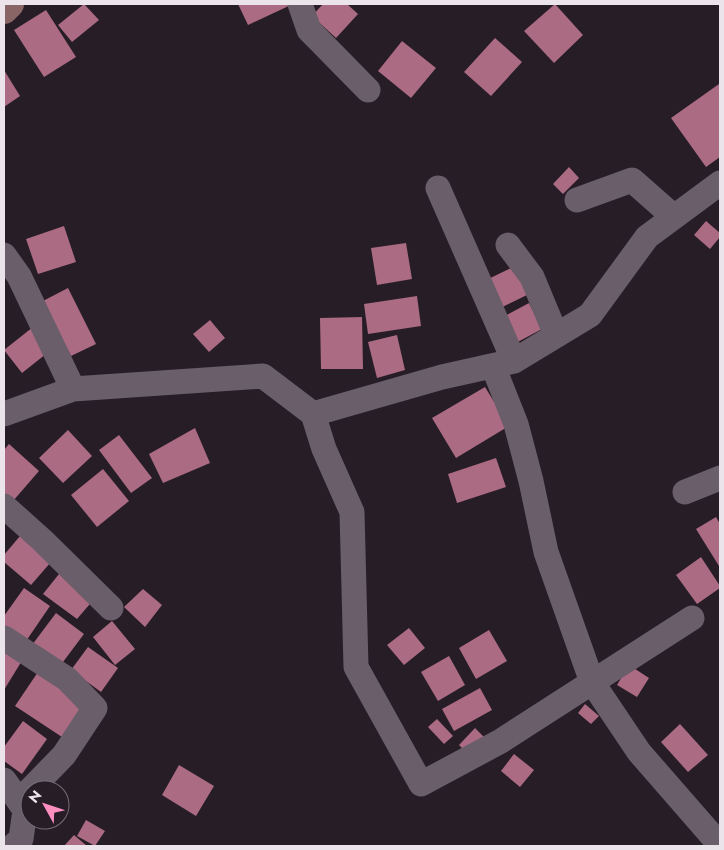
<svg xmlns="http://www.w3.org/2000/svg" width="724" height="850" viewBox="0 0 724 850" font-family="Jost,sans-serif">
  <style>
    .building { fill: #ab6b83 }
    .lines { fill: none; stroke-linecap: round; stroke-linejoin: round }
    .street { stroke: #6a5e6a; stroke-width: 25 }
    .secondary { stroke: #8a6566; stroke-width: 28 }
  </style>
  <rect width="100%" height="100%" fill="#271d27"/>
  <!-- building -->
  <path class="building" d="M84,4L99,20L72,42L58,25Z
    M238,4H293L248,25Z
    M323,4H347L358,14L336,38L312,16Z
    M555,4L583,35L554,63L524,31Z
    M46,10L76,57L44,77L14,30Z
    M495,38L522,62L491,96L464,72Z
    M402,41L436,68L411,98L378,71Z
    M4,70L20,96L4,107Z
    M719,84L720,157L706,167L671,118Z
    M569,167L579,178L563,194L553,184Z
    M706,221L720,233V237L710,249L694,235Z
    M64,226L76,262L38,274L26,239Z
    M406,243L412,279L377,285L371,248Z
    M515,266L529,294L496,310L482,282Z
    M68,288L96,344L71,356L43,301Z
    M417,296L421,326L368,334L364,304Z
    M529,303L542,329L512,345L499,319Z
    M362,317L363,369H321L320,318Z
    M210,320L225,338L209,352L193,334Z
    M33,327L51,350L22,373L4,350Z
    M397,335L405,370L377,378L368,342Z
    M485,387L509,426L456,458L432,418Z
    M195,428L210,463L163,483L149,454Z
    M68,430L92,456L63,483L39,458Z
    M119,435L152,478L131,493L99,450Z
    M9,444L39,471L13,501L4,493V450Z
    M496,458L506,487L457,503L448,474Z
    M103,469L129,501L97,527L71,495Z
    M716,517L720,524V565L719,566L696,529Z
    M20,536L51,562L31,585L4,562V555Z
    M701,557L720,586V588L697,604L676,575Z
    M63,569L95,598L77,619L43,594Z
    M24,588L50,606L24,644L4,630V616Z
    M143,589L162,605L145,627L124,607Z
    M56,613L84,634L60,666L32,645Z
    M112,621L135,649L115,665L93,637Z
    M409,628L425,648L404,665L387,645Z
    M489,630L507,661L476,679L459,648Z
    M4,647L23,659L4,690Z
    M88,647L118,668L101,692L71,670Z
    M449,656L465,685L438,701L421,672Z
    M629,665L649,678L637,697L617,685Z
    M38,672L84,703L62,737L15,706Z
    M480,688L492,710L454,731L442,709Z
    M585,704L599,716L591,724L578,713Z
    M437,719L453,736L444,744L428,727Z
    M23,721L47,739L22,774L4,761V747Z
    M680,724L708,755L688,772L661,742Z
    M475,728L485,738L469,755L459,745Z
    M514,754L534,770L520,787L501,771Z
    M179,765L214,786L196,816L162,795Z
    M86,820L105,831L95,846L77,836Z
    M74,835L87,846H64Z"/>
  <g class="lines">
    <!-- street -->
    <path class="street" d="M300,4L309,30L368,90
      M438,188L514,361
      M577,200L632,180L674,217
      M508,245L532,277L554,330V337
      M4,255L19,276L73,389
      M493,366L516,424L531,481L546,552L592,682L639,752L720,845
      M4,414L73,389L263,376L313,414L324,449L352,512L356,667L421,784L501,741L692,618
      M313,414L442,377L514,361L590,315L647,237L720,183
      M685,492L720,478
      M4,506L42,540L111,608
      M4,638L67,679L95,708L64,755L30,790
      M4,780L25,810L21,839L13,846"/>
    <!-- secondary -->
    <path class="secondary" d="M4,10L10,4"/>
  </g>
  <!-- border -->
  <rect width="724" height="850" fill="none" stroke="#ebe4ea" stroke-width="10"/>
  <!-- north arrow -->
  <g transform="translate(45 805) rotate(310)"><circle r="24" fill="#271d27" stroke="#756d75"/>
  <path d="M0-4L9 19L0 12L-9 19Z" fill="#fd8ec0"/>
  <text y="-8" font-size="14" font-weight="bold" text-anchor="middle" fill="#ebe4ea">N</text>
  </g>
</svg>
